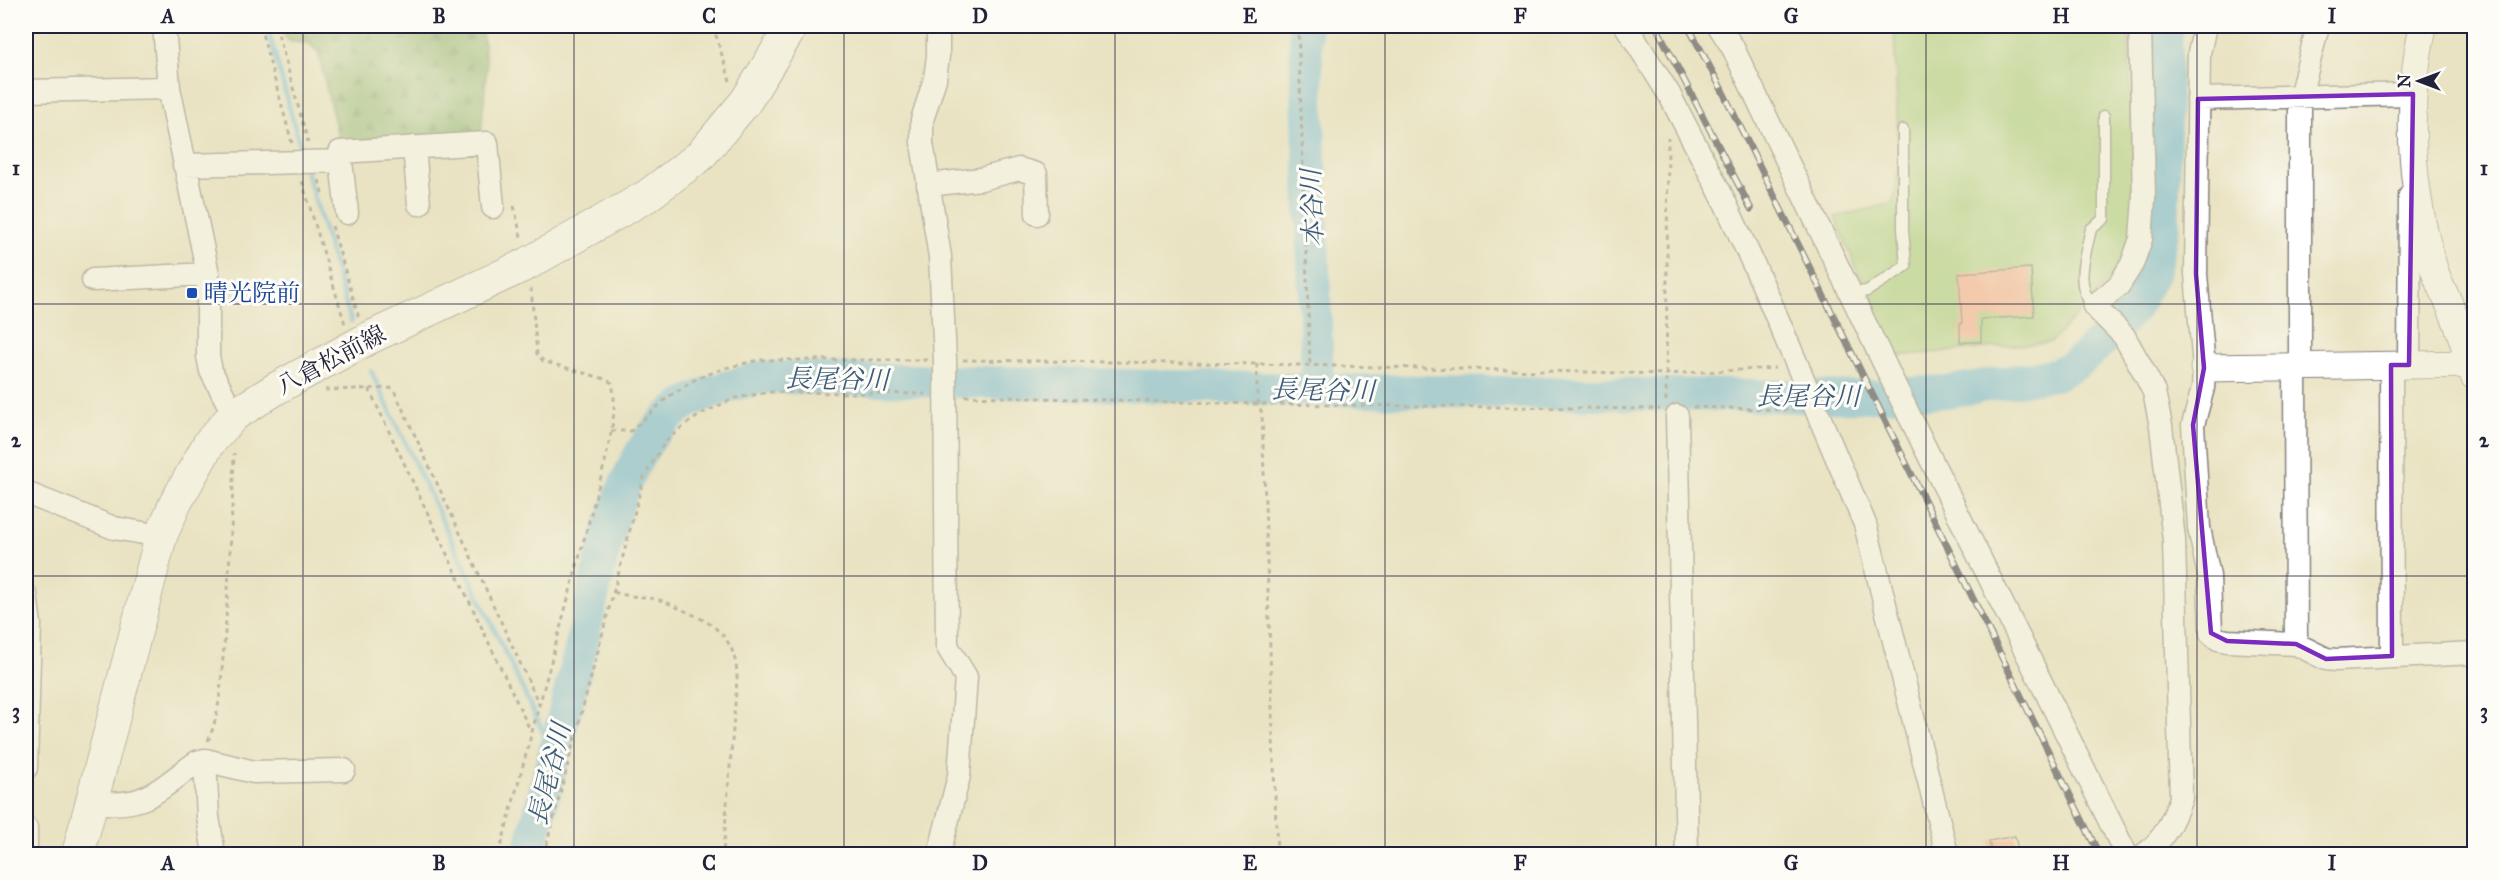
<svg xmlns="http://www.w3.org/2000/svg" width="2500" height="880" viewBox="0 0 2500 880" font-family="'IM FELL Great Primer','Noto Serif JP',serif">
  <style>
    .green { fill: #a5d07c; stroke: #64795c; stroke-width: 1.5 }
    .forest { fill: url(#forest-firs); stroke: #536a54; stroke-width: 1.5 }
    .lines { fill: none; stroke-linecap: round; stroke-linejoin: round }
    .stream { stroke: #62b4dd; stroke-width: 5 }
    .river { stroke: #62b4dd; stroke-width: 33 }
    .building { fill: #feaa8e }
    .service-casing { stroke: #86827f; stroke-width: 13 }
    .minor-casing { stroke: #86827f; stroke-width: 25 }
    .tertiary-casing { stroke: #86827f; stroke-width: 29 }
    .secondary-casing { stroke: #86827f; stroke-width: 34 }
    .path { stroke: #86827f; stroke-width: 3; stroke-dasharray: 4.5 4.5; stroke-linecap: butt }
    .service { stroke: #fff; stroke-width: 10 }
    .minor { stroke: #fff; stroke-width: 22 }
    .tertiary { stroke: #fff; stroke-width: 27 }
    .secondary { stroke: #fff; stroke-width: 32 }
    .rail-casing { stroke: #22223b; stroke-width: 7 }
    .rail { stroke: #fdfcf7; stroke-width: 4.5; stroke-dasharray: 14; stroke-linecap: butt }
    .marked { fill: none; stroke: #7b2cbf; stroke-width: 4.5; stroke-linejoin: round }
    .grid { fill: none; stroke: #22223b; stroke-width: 1.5; stroke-opacity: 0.55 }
    .transit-dot { fill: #1a4fb4; stroke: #fdfcf7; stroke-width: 2 }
    .labels { text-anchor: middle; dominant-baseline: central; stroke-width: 6; stroke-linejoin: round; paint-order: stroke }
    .transit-label { font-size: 24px; fill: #164399; stroke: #fdfcf7; text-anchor: start }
    .street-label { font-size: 24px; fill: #22223b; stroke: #fdfcf7 }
    .water-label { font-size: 26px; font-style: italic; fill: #3c5c7c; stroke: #fdfcf7 }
    .neatline { fill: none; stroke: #22223b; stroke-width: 2 }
    .grid-label { font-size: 20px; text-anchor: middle; font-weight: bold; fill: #22223b }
  </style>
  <defs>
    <pattern id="forest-firs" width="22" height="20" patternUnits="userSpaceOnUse" patternTransform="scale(1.5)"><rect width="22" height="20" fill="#84b26c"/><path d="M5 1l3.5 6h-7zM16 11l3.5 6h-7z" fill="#6c905a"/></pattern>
  </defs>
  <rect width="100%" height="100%" fill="#fdfcf7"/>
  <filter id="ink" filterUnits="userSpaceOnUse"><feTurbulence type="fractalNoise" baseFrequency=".0167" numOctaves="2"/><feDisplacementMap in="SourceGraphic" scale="12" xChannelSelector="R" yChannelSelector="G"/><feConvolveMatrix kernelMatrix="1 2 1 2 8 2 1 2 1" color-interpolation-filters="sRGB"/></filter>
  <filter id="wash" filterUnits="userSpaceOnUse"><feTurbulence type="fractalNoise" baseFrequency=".008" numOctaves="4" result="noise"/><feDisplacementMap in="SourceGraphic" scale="24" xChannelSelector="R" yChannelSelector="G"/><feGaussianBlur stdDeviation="1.35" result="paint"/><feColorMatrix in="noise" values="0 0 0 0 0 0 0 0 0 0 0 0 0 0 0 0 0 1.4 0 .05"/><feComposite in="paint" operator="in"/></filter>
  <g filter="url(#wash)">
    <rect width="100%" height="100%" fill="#eae3c3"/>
    <!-- green -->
    <path class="green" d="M1894,26H2128L2135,211L2128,253L2104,286L2051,342L1896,356L1874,310L1835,217L1894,203L1899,162Z"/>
    <!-- forest -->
    <path class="forest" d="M280,26H481L487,65L481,136L340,146L318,52L310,44C291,40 288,48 280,26Z"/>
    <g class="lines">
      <!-- stream -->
      <path class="stream" d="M267,26L303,157
        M306,169L351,321
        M371,371L554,755"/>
      <!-- river -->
      <path class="river" d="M1305,26L1318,390
        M529,854C546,787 563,719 580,651C598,578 613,472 667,418C692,393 729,387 762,377L1318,390L1853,397L1953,391L2057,374L2079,362L2101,342L2134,308L2153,273L2163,231L2166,26"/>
    </g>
    <g id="blocks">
      <!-- building -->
      <path class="building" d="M2031,268L2034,316L1981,319V342H1960V324H1962L1959,273Z
        M2015,836L2019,855H1992L1989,841Z"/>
    </g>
  </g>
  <g filter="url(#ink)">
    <use href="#blocks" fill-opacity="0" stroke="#86827f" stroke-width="1.5"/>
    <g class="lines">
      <!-- service casing -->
      <g class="service-casing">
        <path id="service" d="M1850,293L1867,291L1906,266L1903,229V130
          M2094,306C2073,287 2086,253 2091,229L2104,219V116"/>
      </g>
      <!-- minor casing -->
      <g class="minor-casing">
        <path id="minor" d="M164,26L169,88L208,274V356L211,371L234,415
          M938,26V56L935,79L922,120V143L940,257L945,360L947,646L966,677L959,776L939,854
          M1626,26L1669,94L1722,196L1763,285L1865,524L1947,854
          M1719,26L1733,48L1906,409L2126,854
          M2140,26L2144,198L2141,239L2132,264L2119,285L2094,306L2124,336L2144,372L2154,392L2161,426L2174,540L2181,798C2173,820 2164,840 2145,854
          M2205,26L2199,53L2196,274L2204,368L2203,388L2193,425L2199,528L2209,576L2211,633L2218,639L2227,641L2296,644L2326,659L2336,660L2474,653
          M26,91L169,88
          M2198,99L2413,94
          M414,147L419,204
          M341,161L347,213
          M184,165L341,161L340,152L487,143L493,207
          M928,185L981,179L1019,169L1036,174L1037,214
          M93,280L208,274
          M2391,365L2392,656
          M2409,365L2410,196
          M2295,367L2296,644
          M2300,367V97L2318,26
          M1677,416L1687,854
          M26,493L114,528L161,536
          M26,595L30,624L26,768
          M205,760L208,817L214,854
          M92,801C144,811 157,790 197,762L205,760L254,772L344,770
          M26,828V854"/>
      </g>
      <!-- tertiary casing -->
      <g class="tertiary-casing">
        <path id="tertiary" d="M2423,26C2405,108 2410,189 2434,269C2439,285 2448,300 2454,315C2462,335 2468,356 2474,376
          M2204,368L2474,364"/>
      </g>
      <!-- secondary casing -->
      <g class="secondary-casing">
        <path id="secondary" d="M78,854L161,536L175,504L209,443L234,415L277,388L367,339L527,264L647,196L700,156L746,101L792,26"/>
      </g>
      <!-- path -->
      <path class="path" d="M260,26L292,143
        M276,26L308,142
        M713,26L730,81
        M1298,26L1310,365
        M319,180L323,197
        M302,181L345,324
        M514,206L522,241
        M332,226L359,318
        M963,360L1257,364L1667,374L1775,368
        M1257,364V398L1262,414L1277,854
        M369,389L531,732
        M325,390L393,388L539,704
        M965,396L1258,404L1660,409
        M1666,401L1668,138
        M1693,407L1794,410
        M611,431H631L668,397L696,379L725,368L759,360H927
        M614,592C628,597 641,596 655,599C666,601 676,607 685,611C718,625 737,641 737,679L723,854
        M208,741C221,712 221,678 224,646C229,582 232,518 234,453
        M499,854L605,462C610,436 618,409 612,383L605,379L543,361L537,354L531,288
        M544,854L644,477L665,442L683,426L703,413L735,398L771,392L925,394"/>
      <!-- service -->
      <use href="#service" class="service"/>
      <!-- minor -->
      <use href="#minor" class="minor"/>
      <!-- tertiary -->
      <use href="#tertiary" class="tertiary"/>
      <!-- secondary -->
      <use href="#secondary" class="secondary"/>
      <!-- rail casing -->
      <g class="rail-casing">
        <path id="rail" d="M1656,26L1751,209
          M1688,26L1722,90L2099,854"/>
      </g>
      <!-- rail -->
      <use href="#rail" class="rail"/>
    </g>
  </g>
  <!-- marked area -->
  <path d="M0 0H2500V880H0ZM2413,94L2409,365H2391L2392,656L2326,659L2296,644L2227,641L2211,633L2193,425L2204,368L2196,274L2198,99Z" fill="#eae3c3" fill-opacity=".55" fill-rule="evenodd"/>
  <path class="marked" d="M2413,94L2409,365H2391L2392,656L2326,659L2296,644L2227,641L2211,633L2193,425L2204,368L2196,274L2198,99Z"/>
  <!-- grid -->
  <path class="grid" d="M303,26V854M574,26V854M844,26V854M1115,26V854M1385,26V854M1656,26V854M1926,26V854M2197,26V854M26,304H2474M26,576H2474"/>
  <!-- markers -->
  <rect class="transit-dot" x="186" y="287" width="12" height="12" rx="3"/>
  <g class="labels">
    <!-- transit labels -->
    <g class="transit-label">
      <text x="204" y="293">晴光院前</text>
    </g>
    <!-- street labels -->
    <g class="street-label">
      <text transform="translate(331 360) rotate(-28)">八倉松前線</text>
    </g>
    <!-- water labels -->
    <g class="water-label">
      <text transform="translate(1312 208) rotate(-92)">本谷川</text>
      <text transform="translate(837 379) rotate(1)">長尾谷川</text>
      <text transform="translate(1323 390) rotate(1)">長尾谷川</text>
      <text x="1808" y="396">長尾谷川</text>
      <text transform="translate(549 774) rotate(-76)">長尾谷川</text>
    </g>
  </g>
  <!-- margin -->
  <rect width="2500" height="880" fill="none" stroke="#fdfcf7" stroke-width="66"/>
  <!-- north arrow -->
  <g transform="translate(2419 81) rotate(270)" stroke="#fdfcf7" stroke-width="4.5" paint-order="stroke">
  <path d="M0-4.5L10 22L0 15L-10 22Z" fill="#22223b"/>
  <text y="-9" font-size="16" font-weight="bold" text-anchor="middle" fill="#22223b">N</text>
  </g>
  <rect x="33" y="33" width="2434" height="814" class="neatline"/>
  <g class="grid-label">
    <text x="168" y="23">A</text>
    <text x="439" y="23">B</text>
    <text x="709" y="23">C</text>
    <text x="980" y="23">D</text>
    <text x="1250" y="23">E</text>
    <text x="1520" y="23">F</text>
    <text x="1791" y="23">G</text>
    <text x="2061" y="23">H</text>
    <text x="2332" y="23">I</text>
    <text x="16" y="175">1</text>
    <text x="2484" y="175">1</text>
    <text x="16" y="447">2</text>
    <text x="2484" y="447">2</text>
    <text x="16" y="718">3</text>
    <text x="2484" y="718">3</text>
    <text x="168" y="870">A</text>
    <text x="439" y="870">B</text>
    <text x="709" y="870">C</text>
    <text x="980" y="870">D</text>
    <text x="1250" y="870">E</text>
    <text x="1520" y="870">F</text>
    <text x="1791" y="870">G</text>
    <text x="2061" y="870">H</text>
    <text x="2332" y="870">I</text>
  </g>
</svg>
